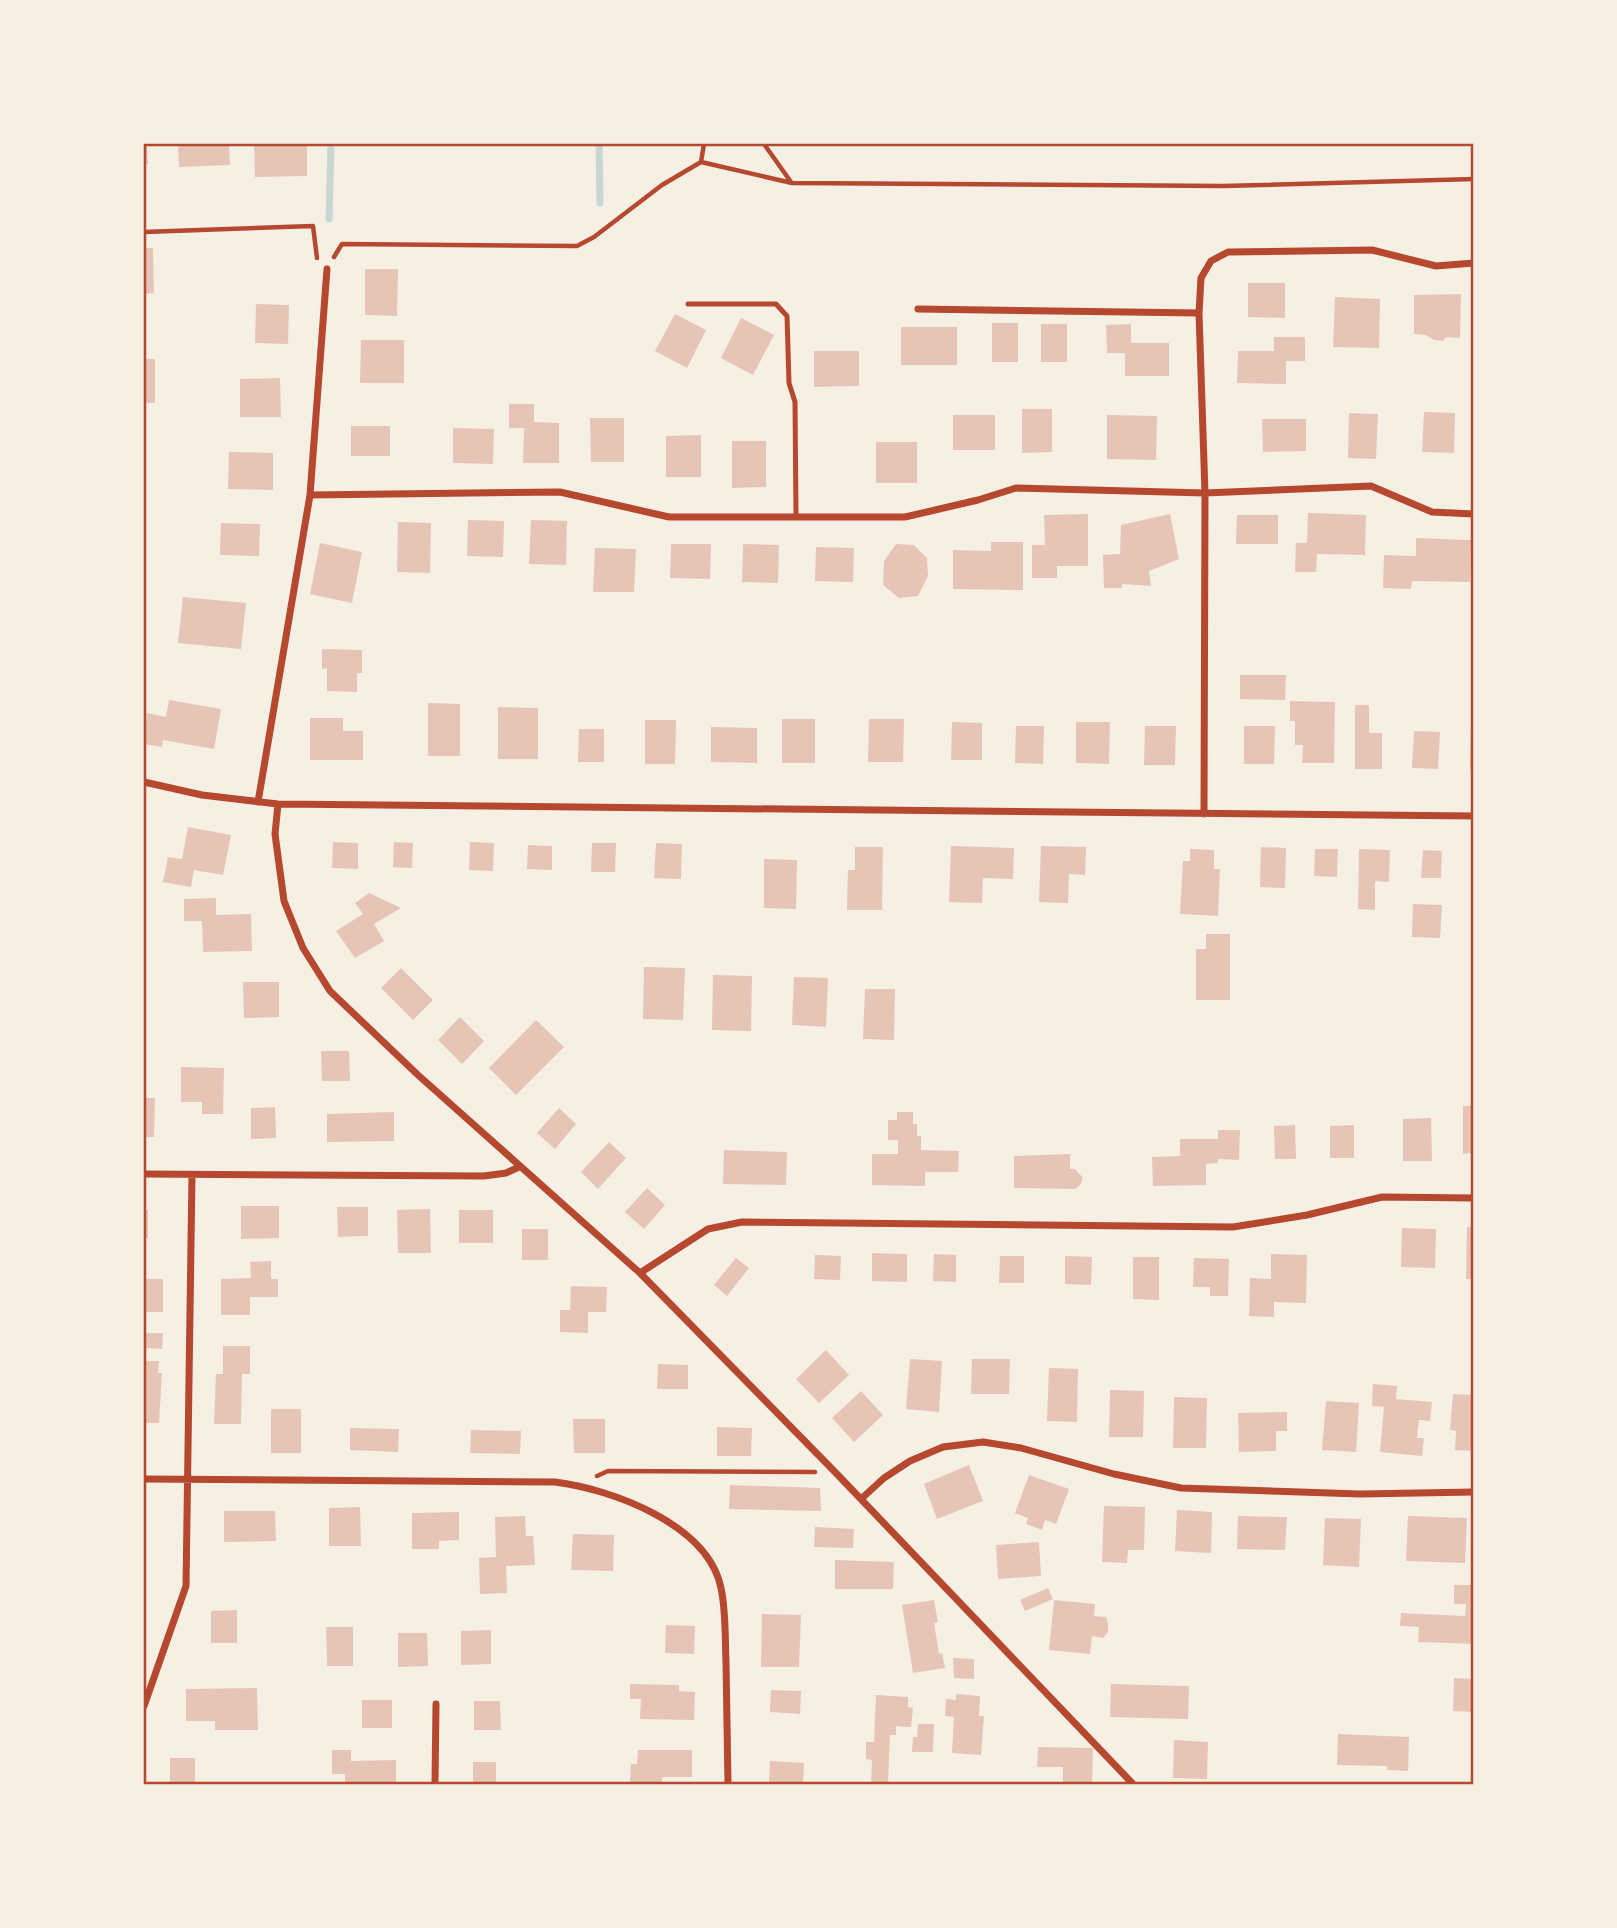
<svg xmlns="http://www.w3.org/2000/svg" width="1617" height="1928" viewBox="0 0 1617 1928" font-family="Raleway,sans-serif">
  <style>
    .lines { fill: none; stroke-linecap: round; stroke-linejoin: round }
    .stream { stroke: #c9d6d2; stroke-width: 7 }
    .building { fill: #e6c5b7 }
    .path { stroke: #b5482f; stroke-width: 4.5 }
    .service { stroke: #b5482f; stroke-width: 5 }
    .minor { stroke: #b5482f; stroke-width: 7 }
    .neatline { fill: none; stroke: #b5482f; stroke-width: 2.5 }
  </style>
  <rect width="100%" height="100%" fill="#f6efe4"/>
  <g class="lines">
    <!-- stream -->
    <path class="stream" d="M599,144L600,203
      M329,219L331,144"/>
  </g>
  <!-- building -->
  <path class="building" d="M144,144H147L148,164L144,165Z
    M178,144H229L230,165L179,167Z
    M254,144H307V176L255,177Z
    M144,248H153L154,293L144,294Z
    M365,269H398L397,316L365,315Z
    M1248,283H1285V318L1248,317Z
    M1461,294L1460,338L1446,337L1443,341L1434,340L1426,335L1414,334V295Z
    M1335,297L1380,299L1379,348L1333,347Z
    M256,304L289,305L288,344L255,343Z
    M675,314L706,330L687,368L655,351Z
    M741,318L774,335L753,375L721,358Z
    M992,323H1018V362H992Z
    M1041,324H1067V362H1041Z
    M1131,324V343H1169V376H1125V353H1107L1106,325Z
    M901,327H957V365H901Z
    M1274,337H1305V361H1286V384L1237,383L1238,351H1274Z
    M361,340H404V383H360Z
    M814,351H859V386L814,387Z
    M144,359H155V403H144Z
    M280,378L281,417H240V379Z
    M509,404H534V422L559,423V463H523L524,428H509Z
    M1022,409H1052V452L1022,453Z
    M1424,412L1455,413L1454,453L1422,452Z
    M1349,413L1378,414L1376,459L1348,458Z
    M953,415H995V450H953Z
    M1107,415L1157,416L1156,460L1107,459Z
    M590,418H624V462H591Z
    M1262,419H1306V451L1263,452Z
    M351,426H390V456H351Z
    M453,428L494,429L493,464L453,463Z
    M701,435V477H666V436Z
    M732,441H766V487L732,488Z
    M876,442H917V483H876Z
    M229,452L273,453V490L228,489Z
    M1308,513L1366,515L1365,555L1317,554L1316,572H1295L1296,543H1307Z
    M1088,514V566H1057V578H1032V545H1045L1044,515Z
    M1170,514L1179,559L1149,571L1151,586L1122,584V588H1104L1103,555L1120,554L1121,525Z
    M1237,515H1278V544H1236Z
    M468,520L504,521L503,557L467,556Z
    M531,520L567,521L566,565L529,564Z
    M398,522L431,523L430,573L397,572Z
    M221,523L260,524L259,556L220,555Z
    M1416,538L1471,540L1470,582L1412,581L1411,589L1383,588L1384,555L1416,556Z
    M991,542H1023V590L953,589V550L991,551Z
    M320,543L362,552L352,603L310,594Z
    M671,544H711L710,579L670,578Z
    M743,544L779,545L778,583L742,582Z
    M896,544L914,545L927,558L928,576L918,596L899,598L883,585L884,561Z
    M816,547L854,548L853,582L815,581Z
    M595,548L636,549L634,592H593Z
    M183,597L246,603L241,649L178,643Z
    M322,649L362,650V673H357V692L327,691V668L322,669Z
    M1240,675H1286L1285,700L1240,699Z
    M169,700L221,709L214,749L163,740L162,747L144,744L147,713L166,717Z
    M1290,701L1335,702L1334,763H1302L1303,745H1295V721H1290Z
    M428,703L460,704V756H428Z
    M1355,705H1369V733H1382V769H1355Z
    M498,707L538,708V759H498Z
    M310,718H343V731H363V760H310Z
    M782,719H815V763H782Z
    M869,719H904L903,762H868Z
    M645,720H676L675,764H645Z
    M952,722L982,723V760H951Z
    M1076,722H1110L1109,764L1076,763Z
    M1016,726H1044L1043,764L1015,763Z
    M1145,726H1176L1175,765H1144Z
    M1244,726H1275L1274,764H1244Z
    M1471,726H1474V769H1470Z
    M711,727L757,728V763L711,762Z
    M579,729H604V762H578Z
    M1414,731L1440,732L1438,769L1412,768Z
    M188,827L231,835L223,875L194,870L191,887L163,882L168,857L182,859Z
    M333,842L358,843V869L332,868Z
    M394,842L413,843L412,868L393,867Z
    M470,842L494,843L493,871L469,870Z
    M592,843H616L615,872H591Z
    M656,843L682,844L681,879L654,878Z
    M528,845L552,846V870L527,869Z
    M951,846L1014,848L1013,879L983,878L982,903L949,902Z
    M1041,846L1086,847L1085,875L1069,874L1068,903L1039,902Z
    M855,847H883L882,910H847L848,870H855Z
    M1261,847L1286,848L1285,888L1260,887Z
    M1190,849L1214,850V869H1220L1218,916L1180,914L1183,861H1190Z
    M1315,849H1338L1337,877L1314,876Z
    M1359,849L1390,850L1389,882L1375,881V910L1358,909Z
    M1423,850L1442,851L1441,878H1421Z
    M764,859L797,860L796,909L764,908Z
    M369,893L401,908L374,924L384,941L355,958L336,931L363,914L355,903Z
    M216,898V915L251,914L252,951L203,952L202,921H184V899Z
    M1413,904L1442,905L1440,938L1412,937Z
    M1206,934H1230V1000H1196V949H1206Z
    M644,967L685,968L683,1020L643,1019Z
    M401,968L433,1000L413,1020L381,988Z
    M713,975L752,976L751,1031L712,1030Z
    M794,977L828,978L826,1027L792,1025Z
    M243,982H279V1017L244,1018Z
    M865,989H895L894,1040L863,1039Z
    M460,1017L484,1041L462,1064L438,1040Z
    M536,1020L564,1047L516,1095L489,1068Z
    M321,1051H349L350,1081H322Z
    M181,1067L224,1068L223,1114H202V1102H181Z
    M144,1098H155L154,1137H144Z
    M1463,1106H1474V1157L1470,1153L1463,1154Z
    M275,1107L276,1138L251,1139V1108Z
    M559,1108L576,1124L555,1149L537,1133Z
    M394,1112V1141L327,1142V1114Z
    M897,1112H913V1124H917V1136H921V1150L959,1151L958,1172H925V1186L872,1185V1154H898V1140H888V1120H897Z
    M1431,1118L1432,1161H1403V1119Z
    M1295,1125L1296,1159H1275L1274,1126Z
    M1354,1125V1158H1330V1126Z
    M1218,1130H1240L1239,1160L1218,1159V1163L1206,1164V1185L1153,1186L1152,1157L1180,1156V1139H1218Z
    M609,1142L626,1158L598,1189L581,1172Z
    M724,1150L787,1152L786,1185L723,1184Z
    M1070,1154V1169H1075L1083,1178L1080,1185L1075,1189L1014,1188V1156Z
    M647,1188L665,1205L644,1229L625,1212Z
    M241,1206H279V1238L241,1239Z
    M337,1207H368V1236L338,1237Z
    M430,1209L431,1253H398L397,1210Z
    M144,1210H148V1238H144Z
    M459,1210H493V1243H459Z
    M1467,1227H1474V1279H1466Z
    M1402,1228L1436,1229L1435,1268L1401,1267Z
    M522,1229H548V1260H522Z
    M872,1253L907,1254V1282L872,1281Z
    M934,1254L956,1255V1282L933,1281Z
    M1271,1254L1307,1255L1306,1303L1274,1302V1317L1249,1316L1250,1278L1271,1279Z
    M815,1255L841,1256L840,1280L814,1279Z
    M1000,1256H1024V1283H999Z
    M1065,1256L1092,1257L1091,1285L1065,1284Z
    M1133,1257H1159V1300L1133,1299Z
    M736,1258L749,1268L727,1296L714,1285Z
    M1194,1258L1229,1259L1228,1296H1210V1287H1193Z
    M271,1261V1279H278V1297H250V1315H221V1279L251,1278L250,1262Z
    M144,1279H163V1312H144Z
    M571,1286L607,1287L606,1312H588V1333L560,1332V1310H570Z
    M144,1333H163L162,1349L144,1348Z
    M223,1346H250V1374H242L241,1424H214L216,1374H223Z
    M826,1350L849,1375L819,1403L796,1379Z
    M910,1359L942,1361L939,1412L906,1409Z
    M972,1359H1010L1009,1394H971Z
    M144,1361H159L158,1373H162L159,1423H144Z
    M658,1364L688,1365V1389H657Z
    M1049,1368L1078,1369L1077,1422L1047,1421Z
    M1373,1384L1397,1386L1396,1399L1432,1402L1430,1421L1419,1420L1417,1438H1424L1422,1456L1380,1452L1384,1407L1372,1406Z
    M1110,1390L1144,1391L1143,1437H1109Z
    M861,1391L883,1415L854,1442L832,1418Z
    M1453,1394L1474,1395V1451L1455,1450L1456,1431L1450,1430Z
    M1174,1397L1207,1398L1206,1448H1173Z
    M1326,1401L1359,1403L1356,1452L1322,1450Z
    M271,1409H301V1453H271Z
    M1287,1412V1431H1276V1451L1239,1452L1238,1413Z
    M573,1419H605V1453H574Z
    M717,1427L752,1428L751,1456H717Z
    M350,1428L399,1429L398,1452L350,1450Z
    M471,1430L521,1431L520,1454L470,1453Z
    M969,1465L983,1501L937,1519L924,1484Z
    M1029,1475L1069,1489L1056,1524L1045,1520L1042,1530L1026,1524L1028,1518L1015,1513Z
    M730,1485L820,1488L821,1511L729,1509Z
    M1104,1506L1145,1507L1144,1550H1128L1127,1563L1102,1562Z
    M360,1507L361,1546H329V1508Z
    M1177,1510L1212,1512L1211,1553L1175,1551Z
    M224,1511H275L276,1541L224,1542Z
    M459,1512V1540L439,1541V1549H412V1513Z
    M525,1516L526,1536H533L535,1565L506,1566L507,1593L480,1594L479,1558L496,1557L495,1517Z
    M1238,1516L1287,1517L1285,1550L1237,1549Z
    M1408,1516L1467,1518L1465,1563L1406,1561Z
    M1325,1518L1361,1519L1359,1567L1323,1565Z
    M815,1527L854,1529L853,1548L814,1547Z
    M573,1534L614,1535L613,1571L571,1570Z
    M1039,1542L1041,1576L998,1579L996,1545Z
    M835,1560L894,1562L893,1589H835Z
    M1454,1585H1474V1644L1418,1642L1419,1627L1400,1626L1401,1613L1465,1616L1466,1604H1454Z
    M1048,1588L1053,1599L1025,1611L1020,1600Z
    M934,1600L938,1622L934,1623L939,1654L942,1653L945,1668L913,1673L902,1605Z
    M1054,1600L1095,1604L1094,1616L1106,1617L1108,1623V1632L1103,1638L1092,1636L1090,1654L1049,1650Z
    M237,1610V1643H211V1611Z
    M762,1614L801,1615L799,1667H761Z
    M666,1625L695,1626L694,1654L665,1653Z
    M326,1627H353V1666H327Z
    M491,1630V1664L461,1665V1631Z
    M398,1633H427L428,1666L398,1667Z
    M953,1658L974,1659V1679L954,1678Z
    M1454,1678L1474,1679V1712L1453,1711Z
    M630,1684L679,1685V1691L695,1692L694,1720L640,1719L641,1699H630Z
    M1111,1684L1189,1686L1188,1719L1110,1717Z
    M257,1688L258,1730H215V1721H186V1689Z
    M771,1690L801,1691L800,1714L770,1712Z
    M956,1694L980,1696L979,1716H984L981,1755L952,1753L954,1717L945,1716L946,1699L956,1700Z
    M876,1695L908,1697V1707L913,1708L911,1727L896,1726V1735H890L888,1784H871L872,1760L866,1759V1742H874Z
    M362,1700H392V1728H362Z
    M474,1701H500L501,1730H474Z
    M918,1724H934L933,1752H912L913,1737H917Z
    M1338,1734L1409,1737L1408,1771L1387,1770V1766L1337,1765Z
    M1174,1740L1208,1742L1207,1779L1173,1778Z
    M1038,1747L1093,1748L1092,1784H1063V1767H1037Z
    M332,1750H351V1761L396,1760V1784H345V1774H332Z
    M638,1750H692V1777H662V1784H630L631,1764H637Z
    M170,1758H195V1784H170Z
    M770,1761L804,1763L803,1784H769Z
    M473,1762H496V1784H473Z"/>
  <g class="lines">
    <!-- path -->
    <path class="path" d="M764,144L791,182
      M701,162L792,183L1223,186L1474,179
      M144,232L313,226L317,258
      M334,257L342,244L577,246L594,237L662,185L701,162L704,144
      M597,1476L608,1471L815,1472"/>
    <!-- service -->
    <path class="service" d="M688,304H776L787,316L789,383L795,402L796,515"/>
    <!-- minor -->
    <path class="minor" d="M918,309L1199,313
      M310,495L560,492L669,517H905L978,500L1016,488L1205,493L1371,486L1432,512L1474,514
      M144,782L202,795L278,804L1474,816
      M258,802L310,495L327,269
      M278,804L275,834L284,901L303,948L330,991L418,1075L640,1273L836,1473L1133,1784
      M1204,814L1205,493L1199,313L1201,278L1211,261L1228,252L1372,250L1436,266L1474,263
      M144,1174L484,1176L506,1173L519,1167
      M640,1273L708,1229L742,1222L1233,1227L1307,1215L1382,1197L1474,1198
      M144,1479L555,1482C611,1489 708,1524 721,1588C726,1611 725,1638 726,1662C727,1703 727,1744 728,1784
      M861,1499L884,1478L910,1461L943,1447L983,1442L1021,1448L1114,1474L1181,1488L1360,1494L1474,1492
      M144,1706L186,1586L192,1175
      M435,1784L436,1704"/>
  </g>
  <!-- border -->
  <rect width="1617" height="1928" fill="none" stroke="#f6efe4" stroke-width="290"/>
  <rect x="145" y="145" width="1327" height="1638" class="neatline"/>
</svg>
